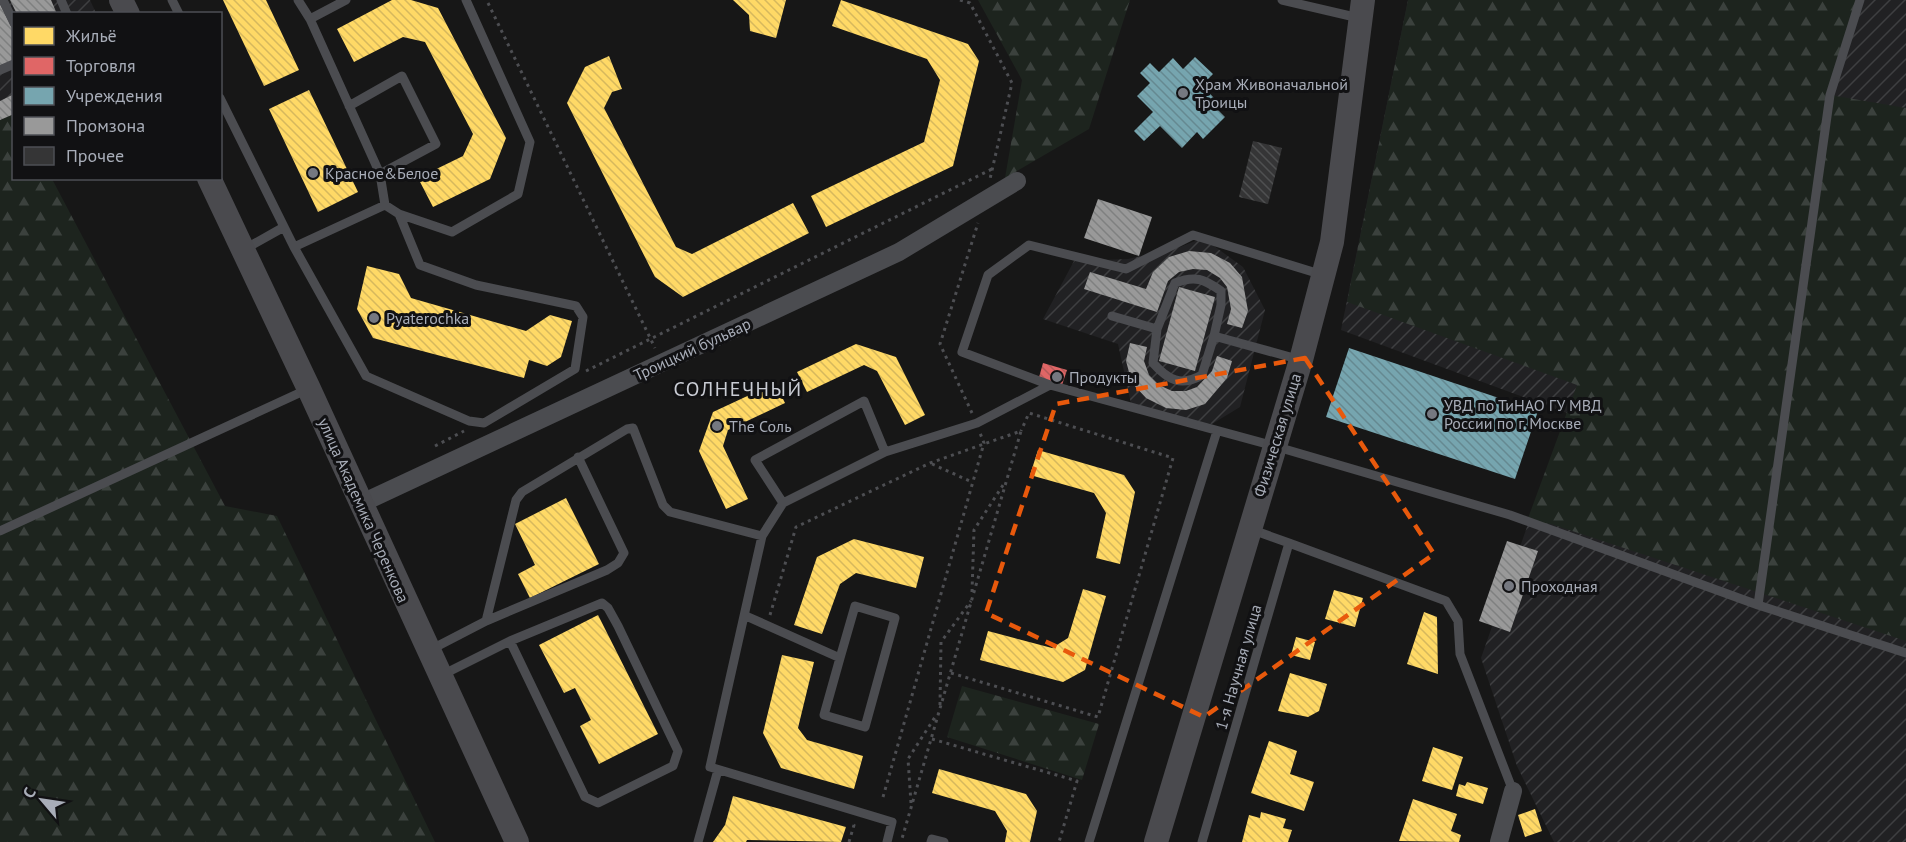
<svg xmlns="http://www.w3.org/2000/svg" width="1906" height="842" viewBox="0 0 1906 842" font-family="'PT Sans',sans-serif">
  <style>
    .industrial { fill: url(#industrial-furrows) }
    .forest { fill: url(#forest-firs) }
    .homes { fill: url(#homes-back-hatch) }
    .shops { fill: url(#shops-back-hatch) }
    .public { fill: url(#public-back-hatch) }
    .industry { fill: url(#industry-back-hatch) }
    .building { fill: url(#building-back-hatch) }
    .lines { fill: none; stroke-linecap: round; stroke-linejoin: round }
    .path { stroke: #4d4e52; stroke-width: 3; stroke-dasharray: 3 4.5; stroke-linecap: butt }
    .lane { stroke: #4b4c50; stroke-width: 9 }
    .street { stroke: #4b4c50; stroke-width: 18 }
    .secondary { stroke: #4a4a4e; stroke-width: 24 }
    .marked { fill: none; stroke: #e8590c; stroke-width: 4.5; stroke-dasharray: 12 8; stroke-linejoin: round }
    .poi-dot { fill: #757880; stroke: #111113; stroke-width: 2 }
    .labels { text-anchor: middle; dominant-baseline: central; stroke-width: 6; stroke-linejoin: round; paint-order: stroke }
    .poi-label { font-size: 16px; fill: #a8adb8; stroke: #111113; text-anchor: start }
    .street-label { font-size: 16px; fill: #a8adb8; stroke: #111113 }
    .quarter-label { font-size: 20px; letter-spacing: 1.5px; fill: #c9ccd4; stroke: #111113 }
  </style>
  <defs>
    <pattern id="industrial-furrows" width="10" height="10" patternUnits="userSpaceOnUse" patternTransform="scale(1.5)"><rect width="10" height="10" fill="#212123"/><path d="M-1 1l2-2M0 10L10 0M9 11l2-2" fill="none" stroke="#3e3f41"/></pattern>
    <pattern id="forest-firs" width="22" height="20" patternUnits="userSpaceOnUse" patternTransform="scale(1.5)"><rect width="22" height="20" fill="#1d241e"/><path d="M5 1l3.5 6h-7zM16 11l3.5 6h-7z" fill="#3b413d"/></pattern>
    <pattern id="homes-back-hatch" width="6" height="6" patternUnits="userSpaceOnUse" patternTransform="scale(1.5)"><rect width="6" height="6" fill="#ffd966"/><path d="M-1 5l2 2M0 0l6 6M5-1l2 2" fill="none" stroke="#d6b85d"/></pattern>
    <pattern id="shops-back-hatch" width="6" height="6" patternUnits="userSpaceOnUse" patternTransform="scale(1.5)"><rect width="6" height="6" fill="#e06666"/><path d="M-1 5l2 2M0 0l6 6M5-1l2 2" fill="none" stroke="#b45a5a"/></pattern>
    <pattern id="public-back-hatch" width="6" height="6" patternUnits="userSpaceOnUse" patternTransform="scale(1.5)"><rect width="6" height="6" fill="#76a5af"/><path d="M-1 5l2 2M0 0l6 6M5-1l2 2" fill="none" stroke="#658991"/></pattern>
    <pattern id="industry-back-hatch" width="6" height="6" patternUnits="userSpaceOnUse" patternTransform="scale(1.5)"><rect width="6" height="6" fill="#999"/><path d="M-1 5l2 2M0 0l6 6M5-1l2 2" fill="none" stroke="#7f8080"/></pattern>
    <pattern id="building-back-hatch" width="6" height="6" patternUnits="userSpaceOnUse" patternTransform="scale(1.5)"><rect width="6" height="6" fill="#353536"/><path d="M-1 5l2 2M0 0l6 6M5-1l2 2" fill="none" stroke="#4f5051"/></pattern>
  </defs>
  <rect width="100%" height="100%" fill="#171717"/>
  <!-- industrial -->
  <path class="industrial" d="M0,0H90L96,13L14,14L13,114L0,120Z
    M1408,0H1906V842H1554L1517,766L1481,658L1567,413L1341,330Z
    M1203,238L1243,267L1265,310L1240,407L1212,424L1132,408L1118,344L1043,319L1074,261L1128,259L1180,247Z"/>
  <!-- forest -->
  <path class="forest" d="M978,0H1130L1089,129L1005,178L1022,80Z
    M1408,0H1860L1830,95L1906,108V641L1551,524L1527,521L1577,385L1347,302Z
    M13,114L14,178L52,179L225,506L277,516L435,842H0V120Z
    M962,686L1099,724L1082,780L947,737Z"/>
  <!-- homes -->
  <path class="homes" d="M223,0H266L299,70L264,86Z
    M392,0H411L438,8L506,138L490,179L433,207L418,178L463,156L473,134L425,42L403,37L354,62L337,29Z
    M733,0H786L776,38L750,31L749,15Z
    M841,0L968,44L979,61L953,166L826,227L811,196L924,142L940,80L927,59L832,26Z
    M609,56L622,89L612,92L604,108L676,247L692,254L793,203L809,233L683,297L655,277L567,103L585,67Z
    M309,90L358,192L318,212L269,109Z
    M367,266L399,274L411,298L526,331L550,315L572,321L561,357L547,366L529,360L524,378L373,338L357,309Z
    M856,344L896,357L925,415L905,425L877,371L864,365L807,392L797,372Z
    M775,383L785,403L728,430L723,446L748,499L726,509L699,451L713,412Z
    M1038,450L1124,475L1135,492L1120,564L1096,558L1106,513L1094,493L1030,475Z
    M566,498L599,564L530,598L518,574L535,565L515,524Z
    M854,539L924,557L916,588L856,573L840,584L822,634L794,625L817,557Z
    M1083,589L1106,596L1085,670L1063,682L980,660L988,631L1052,648L1068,638Z
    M1334,590L1363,598L1355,627L1325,619Z
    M1424,612L1437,617L1438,674L1407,664Z
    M598,615L658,734L599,764L580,726L591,720L575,688L564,693L539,645Z
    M1296,637L1315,642L1310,660L1291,655Z
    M782,655L814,662L798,728L807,740L863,756L854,789L781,768L763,733Z
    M1290,673L1327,684L1319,711L1308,717L1278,711Z
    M1269,741L1297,751L1290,774L1314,782L1304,811L1251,793Z
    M1433,747L1463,757L1452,790L1422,781Z
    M939,769L1026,794L1037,811L1030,842H1005L1007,831L995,811L932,793Z
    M1467,782L1488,788L1483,804L1456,796L1459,784L1465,786Z
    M733,796L846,827L841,842L747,840L746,842H713L725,825Z
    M1413,799L1457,814L1451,831L1461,835L1459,842L1399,841Z
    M1535,809L1542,831L1525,837L1518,815Z
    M1261,812L1286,819L1283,828L1292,830L1288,842H1242L1249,815L1260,818Z"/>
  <!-- shops -->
  <path class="shops" d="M1043,363L1067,370L1061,388L1038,381Z"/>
  <!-- public -->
  <path class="public" d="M1195,57L1213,74L1202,85L1214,98L1210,102L1225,117L1203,139L1197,132L1182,148L1160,126L1144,141L1134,131L1153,112L1137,96L1150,83L1140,73L1150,63L1159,72L1173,58L1183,69Z
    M1349,348L1538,411L1515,479L1326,417Z"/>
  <!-- industry -->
  <path class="industry" d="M10,0H51L57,14H17Z
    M0,4L14,32V66L0,72Z
    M14,94V114L0,120V101Z
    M1098,199L1152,217L1139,256L1084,238Z
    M1189,251L1211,253L1230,263L1242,277L1248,311L1242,328L1227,324L1231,309L1227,287L1220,278L1207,270L1193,269L1179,272L1168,281L1157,312L1084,289L1090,272L1146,289L1153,272L1169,257Z
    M1179,287L1215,297L1195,371L1159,361Z
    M1130,343L1147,347L1144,361L1149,375L1159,385L1172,391H1186L1197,387L1212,371L1217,356L1232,361L1227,378L1205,404L1186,410L1166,408L1146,398L1132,383L1126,361Z
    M1507,541L1538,551L1510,632L1479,621Z"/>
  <!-- building -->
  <path class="building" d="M1253,141L1282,148L1268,204L1239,197Z"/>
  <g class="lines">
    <!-- path -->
    <path class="path" d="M960,0L970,3L1012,83L990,179
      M488,3L655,348
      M586,371L992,169
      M972,413L940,344L978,223
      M435,446L464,431
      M932,464L972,482
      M972,592L974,530L1005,482
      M770,615L796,527L930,463L1021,431L901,842
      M951,673L1098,717L1173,458L1029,413L1021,431
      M940,705L941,642L971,601
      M932,739L1077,781L1059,842
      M883,797L984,443L980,433
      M911,803L908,759L937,714
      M849,842L854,825L851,822"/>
    <!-- lane -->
    <path class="lane" d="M3,0L14,23
      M61,0L67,14
      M172,0L179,14
      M298,0L310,19L380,174L385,205L399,214L420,265L476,285L576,306L583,317L575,369L484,423L469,421L366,376L294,247L385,205
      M1282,0L1359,18
      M310,19L346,0
      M0,70L14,64
      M220,98L294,247
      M349,106L402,76L436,144L380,174
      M399,214L452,232L518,194L530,142L466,0
      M243,250L284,227
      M1112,316L1157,329
      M1214,336L1202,375C1181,387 1168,380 1153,363L1157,329L1175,283C1195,275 1204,279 1221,291V305L1214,336L1301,360
      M1050,385L962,352L988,275L1029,245L1126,269L1193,235L1323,275
      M578,457L624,553L618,563L607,570L486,621L516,500L522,492L627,429L633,428L663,505L670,512L762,536
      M783,503L755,460L864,401L885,452
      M0,531L308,389
      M1289,543L1446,601L1458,621L1460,654L1513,791
      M602,603L608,608L618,626L678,751L673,766L598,803L585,797L510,641Z
      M1758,605L1830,95L1860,0
      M746,616L840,658L855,606L895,618L865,727L824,715L840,658
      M430,650L486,621
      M442,675L510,641
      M698,842L718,770
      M887,842L892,822L710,767L762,536L783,503L885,452L977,423L1050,385L1274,446L1510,515L1758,605L1906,653
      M931,842L932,839L944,842
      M1089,842L1217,431
      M1202,842L1289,543L1250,529"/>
    <!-- street -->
    <path class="street" d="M360,504L899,252L1017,181
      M1499,842L1513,791"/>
    <!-- secondary -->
    <path class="secondary" d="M121,0L128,14
      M209,178L309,389L517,842
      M1156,842L1301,360L1332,242L1363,0"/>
  </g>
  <!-- marked area -->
  <path class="marked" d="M1305,358L1434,554L1204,717L986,613L1056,404Z"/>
  <!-- markers -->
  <g class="poi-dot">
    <circle cx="1183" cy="93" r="6"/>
    <circle cx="313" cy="173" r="6"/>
    <circle cx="374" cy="318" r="6"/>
    <circle cx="1057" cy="377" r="6"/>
    <circle cx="1432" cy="414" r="6"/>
    <circle cx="717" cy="426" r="6"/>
    <circle cx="1509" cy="586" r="6"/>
  </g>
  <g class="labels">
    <!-- poi labels -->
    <g class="poi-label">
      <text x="1195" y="84">Храм Живоначальной<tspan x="1195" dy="18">Троицы</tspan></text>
      <text x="325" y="173">Красное&amp;Белое</text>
      <text x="386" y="318">Pyaterochka</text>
      <text x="1069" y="377">Продукты</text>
      <text x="1444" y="405">УВД по ТиНАО ГУ МВД<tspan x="1444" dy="18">России по г. Москве</tspan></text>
      <text x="729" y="426">The Соль</text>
      <text x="1521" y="586">Проходная</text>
    </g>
    <!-- street labels -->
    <g class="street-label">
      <text transform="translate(692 349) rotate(-25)">Троицкий бульвар</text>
      <text transform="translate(1277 435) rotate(-73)">Физическая улица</text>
      <text transform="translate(364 510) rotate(66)">улица Академика Черенкова</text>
      <text transform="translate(1238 667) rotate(-74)">1-я Научная улица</text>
    </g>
    <!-- quarter labels -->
    <g class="quarter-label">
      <text x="738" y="389">СОЛНЕЧНЫЙ</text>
    </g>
  </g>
  <!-- legend -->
  <rect x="12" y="12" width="210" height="168" fill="#111113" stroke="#4d4f55" stroke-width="1.5"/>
  <rect x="24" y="27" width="30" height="18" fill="#ffd966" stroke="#4d4f55" stroke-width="1.5"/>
  <text x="66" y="42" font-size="18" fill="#a8adb8">Жильё</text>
  <rect x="24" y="57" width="30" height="18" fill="#e06666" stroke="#4d4f55" stroke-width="1.5"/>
  <text x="66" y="72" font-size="18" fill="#a8adb8">Торговля</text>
  <rect x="24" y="87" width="30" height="18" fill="#76a5af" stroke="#4d4f55" stroke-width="1.5"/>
  <text x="66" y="102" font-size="18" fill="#a8adb8">Учреждения</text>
  <rect x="24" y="117" width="30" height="18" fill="#999999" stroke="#4d4f55" stroke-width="1.5"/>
  <text x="66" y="132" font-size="18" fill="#a8adb8">Промзона</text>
  <rect x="24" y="147" width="30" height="18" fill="#353536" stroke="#4d4f55" stroke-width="1.5"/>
  <text x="66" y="162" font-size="18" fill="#a8adb8">Прочее</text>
  <!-- north arrow -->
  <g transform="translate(42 800) rotate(299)" stroke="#111113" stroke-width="4.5" paint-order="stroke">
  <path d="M0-4.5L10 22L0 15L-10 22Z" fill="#a8adb8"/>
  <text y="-9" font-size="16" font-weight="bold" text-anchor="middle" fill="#a8adb8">С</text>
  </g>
</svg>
